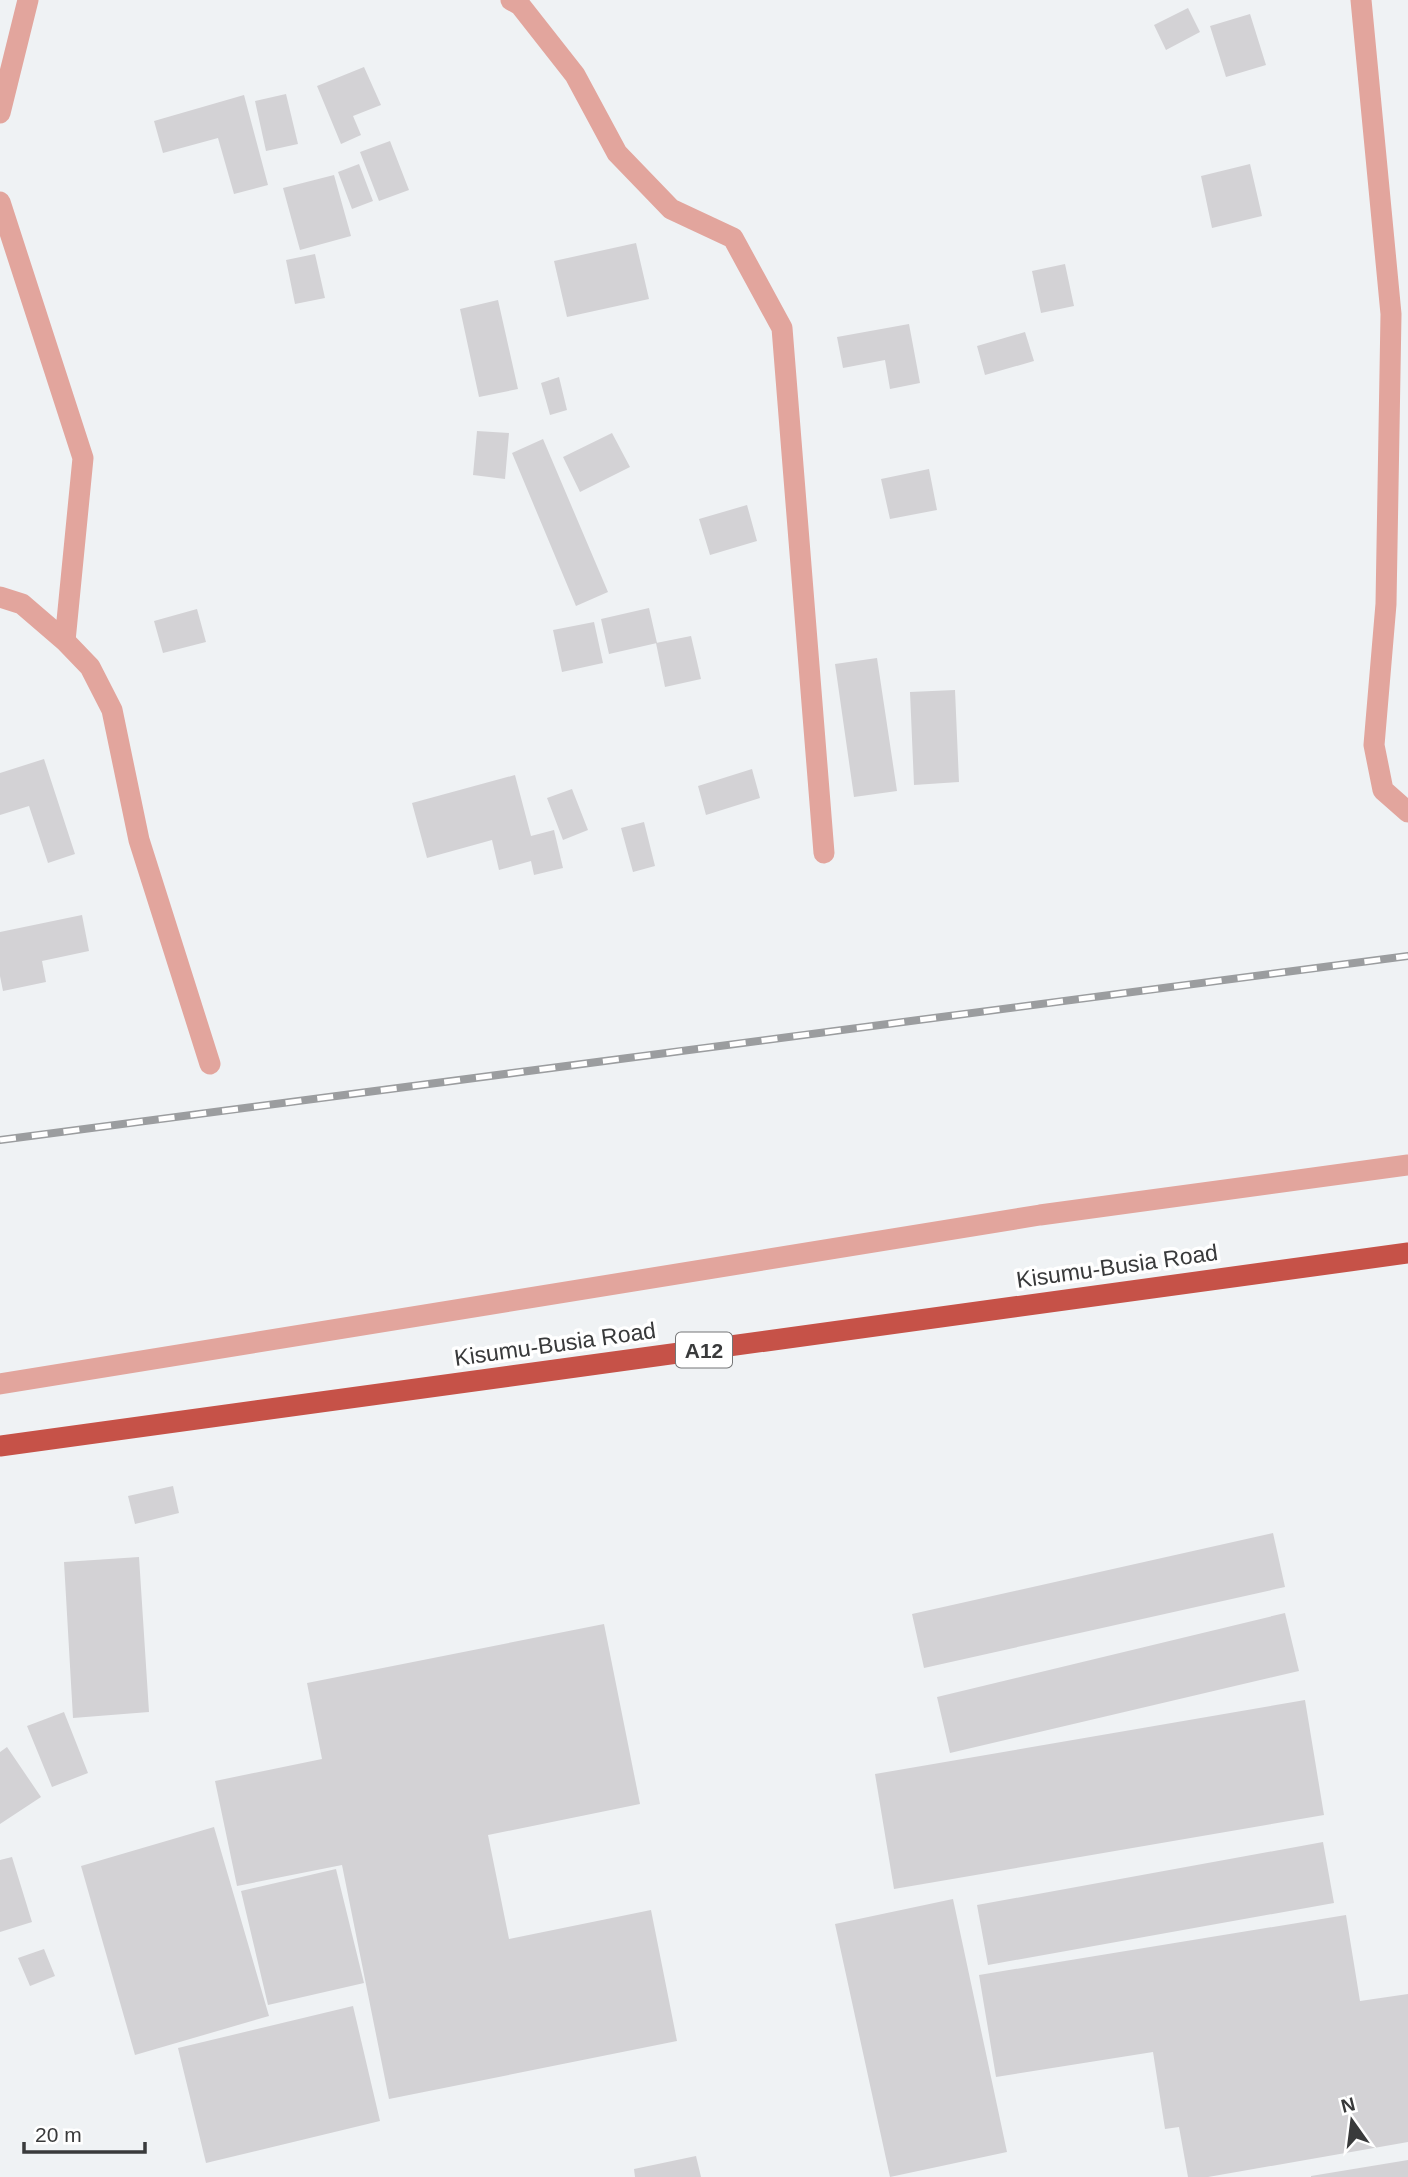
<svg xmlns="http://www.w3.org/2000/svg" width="1408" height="2177" viewBox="0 0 1408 2177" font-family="Arial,sans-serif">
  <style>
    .building { fill: #d3d2d5 }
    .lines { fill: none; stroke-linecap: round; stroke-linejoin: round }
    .minor { stroke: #e2a59d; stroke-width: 21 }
    .trunk { stroke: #c65248; stroke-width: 21 }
    .rail-casing { stroke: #9b9d9f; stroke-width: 8 }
    .rail { stroke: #fff; stroke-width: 5; stroke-dasharray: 16; stroke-linecap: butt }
    .labels { text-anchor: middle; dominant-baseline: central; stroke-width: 7; stroke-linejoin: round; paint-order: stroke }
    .shield { fill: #fff; stroke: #747576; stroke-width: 2 }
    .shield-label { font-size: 21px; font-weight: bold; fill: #393a3b }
    .street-label { font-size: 23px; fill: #393a3b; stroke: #fff }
  </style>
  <rect width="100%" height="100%" fill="#eff2f4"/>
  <!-- building -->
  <path class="building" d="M1188,8L1200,32L1166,50L1154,25Z
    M1250,14L1266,65L1226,77L1210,26Z
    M364,67L381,105L353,116L361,135L341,144L317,86Z
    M286,94L298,144L266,151L255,101Z
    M244,95L268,185L234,194L218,138L163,153L154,121Z
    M390,141L409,190L379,201L360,152Z
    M359,164L373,201L352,209L338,172Z
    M1250,164L1262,216L1212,228L1201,176Z
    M334,175L351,236L300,250L283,188Z
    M636,243L649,299L567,317L554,261Z
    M315,254L325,298L295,304L286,260Z
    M1065,264L1074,306L1041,313L1032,271Z
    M498,300L518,389L479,397L460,309Z
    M909,324L920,383L890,389L885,360L843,368L837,337Z
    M1025,332L1034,361L985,375L977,346Z
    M559,377L567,410L550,415L541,383Z
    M477,431L509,433L505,479L473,475Z
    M612,433L630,467L580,492L563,457Z
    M543,439L608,592L576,606L512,453Z
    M929,469L937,510L890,519L881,479Z
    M747,505L757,541L710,555L699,519Z
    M649,608L657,643L609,654L601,619Z
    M197,609L206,642L163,653L154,621Z
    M594,622L603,663L562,672L553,630Z
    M691,636L701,679L665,687L656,643Z
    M877,658L897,791L854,797L835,664Z
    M955,690L959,782L914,785L910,692Z
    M44,759L75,854L48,863L29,806L0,815V773Z
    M752,769L760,798L706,815L698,786Z
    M515,775L531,836L554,830L563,868L534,875L531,861L499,870L492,840L427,858L412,803Z
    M572,789L588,830L563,840L547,798Z
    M644,822L655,866L633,872L621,828Z
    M82,915L89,951L42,961L46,982L3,991L0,976V932Z
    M173,1486L179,1513L135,1524L128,1496Z
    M1273,1533L1285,1587L924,1668L912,1614Z
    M139,1557L149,1712L73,1718L64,1562Z
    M1285,1613L1299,1671L950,1753L937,1697Z
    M604,1624L640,1804L488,1835L509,1939L651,1910L677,2041L389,2099L342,1865L237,1886L215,1781L322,1759L307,1683Z
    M1305,1700L1324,1815L894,1889L875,1774Z
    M64,1712L88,1773L52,1787L27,1726Z
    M7,1747L41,1797L0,1824V1752Z
    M214,1827L269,2016L135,2055L81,1866Z
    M1323,1842L1334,1903L988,1965L977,1905Z
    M12,1857L32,1922L0,1932V1860Z
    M336,1869L364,1983L268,2005L241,1891Z
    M953,1899L1007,2152L890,2177L835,1924Z
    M1346,1915L1360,2001L1408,1994V2142L1208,2177H1188L1179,2127L1165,2129L1153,2052L996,2077L979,1975Z
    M44,1949L55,1976L30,1986L18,1958Z
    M353,2006L380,2121L206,2163L178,2048Z
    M696,2156L701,2177H635L634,2169Z
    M1408,2160V2177H1311V2176Z"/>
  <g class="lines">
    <!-- minor -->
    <path class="minor" d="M511,0L520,5L575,75L617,153L671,209L733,238L782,328L824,853
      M1361,0L1391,314L1386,604L1374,745L1383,790L1408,812
      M0,113L28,0
      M0,202L83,458L65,641
      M0,597L22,604L65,641L90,667L112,710L139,840L210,1064
      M0,1384L1040,1215L1408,1165"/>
    <!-- trunk -->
    <path class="trunk" d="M0,1446L1408,1253"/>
    <!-- rail casing -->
    <g class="rail-casing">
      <path id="rail" d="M0,1140L1408,956"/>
    </g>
    <!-- rail -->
    <use href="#rail" class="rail"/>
  </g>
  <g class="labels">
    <!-- shield labels -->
    <rect class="shield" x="676" y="1332.5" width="56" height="35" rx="5"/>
    <g class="shield-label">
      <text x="704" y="1350">A12</text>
    </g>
    <!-- street labels -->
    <g class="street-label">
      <text transform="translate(1117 1266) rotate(-8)">Kisumu-Busia Road</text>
      <text transform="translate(555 1344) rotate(-8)">Kisumu-Busia Road</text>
    </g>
  </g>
  <!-- north arrow -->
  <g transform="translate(1352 2121) rotate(346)" stroke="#ffffff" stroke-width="5" paint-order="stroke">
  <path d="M0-5L12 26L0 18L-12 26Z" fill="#393a3b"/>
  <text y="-10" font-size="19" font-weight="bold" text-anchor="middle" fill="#393a3b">N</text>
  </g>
  <!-- scale -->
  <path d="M24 2142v10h121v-10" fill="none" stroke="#393a3b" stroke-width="3.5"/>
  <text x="35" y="2142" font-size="21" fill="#393a3b" stroke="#ffffff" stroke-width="5" paint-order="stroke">20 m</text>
</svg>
